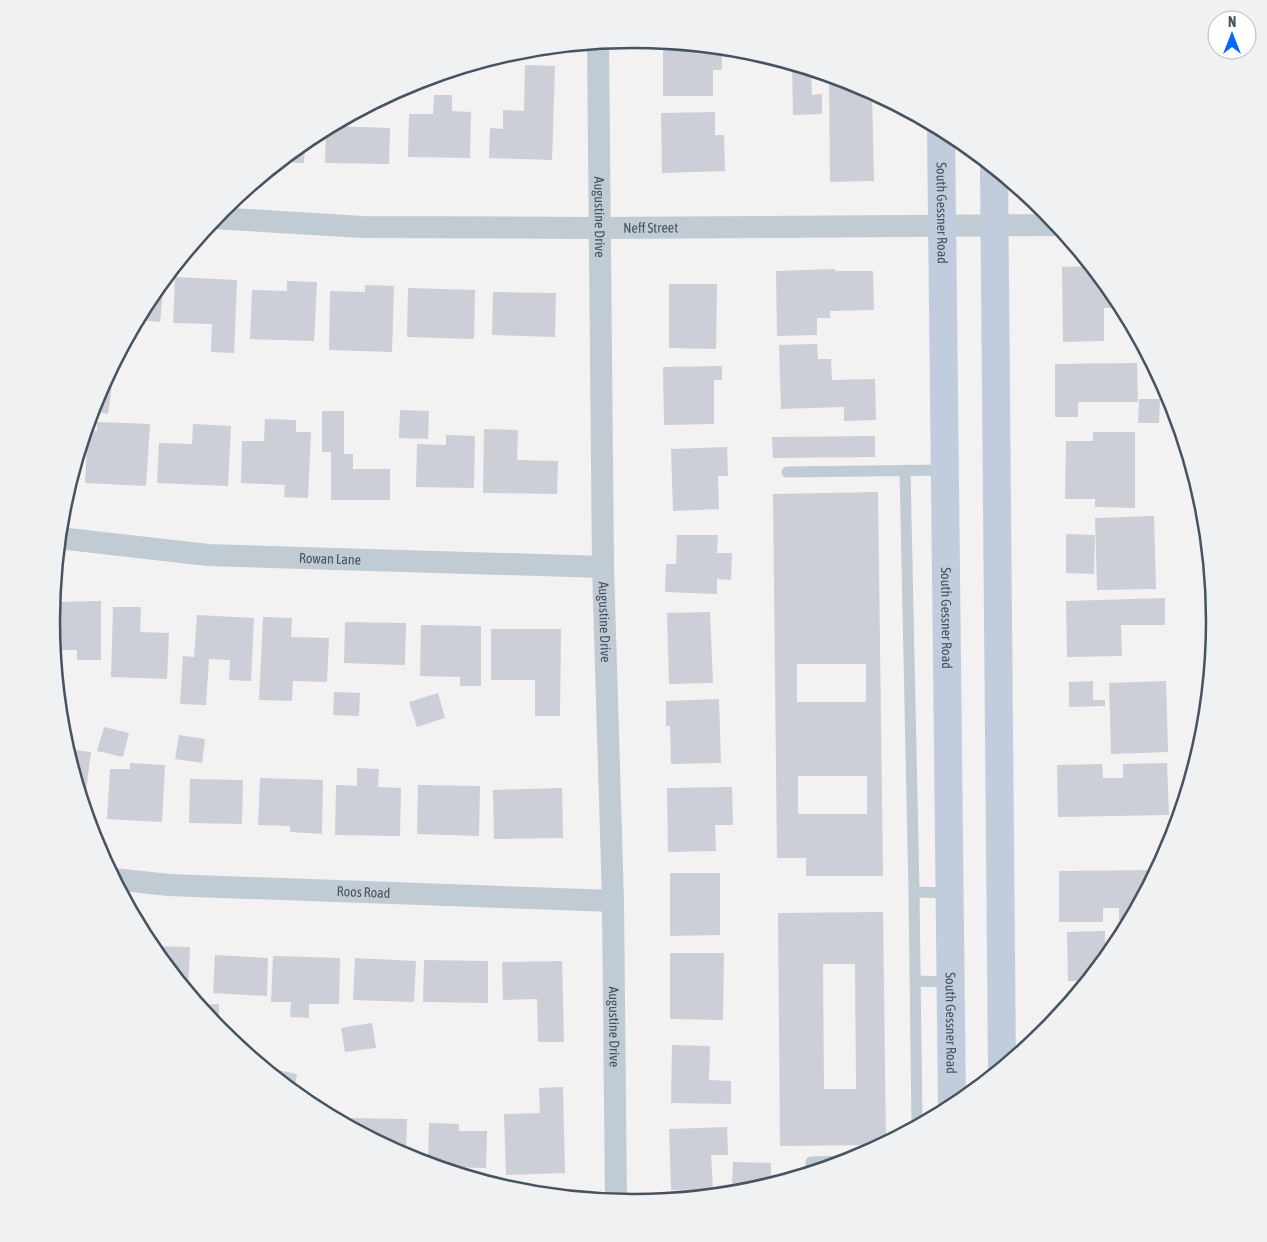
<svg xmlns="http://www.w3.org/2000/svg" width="1267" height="1242" viewBox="0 0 1267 1242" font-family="'Asap Condensed',sans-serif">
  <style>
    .building { fill: #cccfd7; fill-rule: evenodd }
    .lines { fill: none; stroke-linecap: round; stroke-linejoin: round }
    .service { stroke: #c0cbd4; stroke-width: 11 }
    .minor { stroke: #c0cbd4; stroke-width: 22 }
    .secondary { stroke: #c1cddc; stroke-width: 28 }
    .labels { text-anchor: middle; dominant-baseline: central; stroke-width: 4; stroke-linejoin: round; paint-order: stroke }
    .street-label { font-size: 14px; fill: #465361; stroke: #fff }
    .rim { fill: none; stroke: #465361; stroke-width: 2.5 }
  </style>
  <rect width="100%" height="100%" fill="#f3f1f1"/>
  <!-- building -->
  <path class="building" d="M663,42L722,47V70H713V96H663Z
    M792,64L811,69L812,95L822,94V114L793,115Z
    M525,65L555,66L552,160L489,158L490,128L503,129V110L524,111Z
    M829,75L857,83L872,92L874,181L830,182Z
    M434,95H452V111L471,112L470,158L408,157L409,114H433Z
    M715,112V135H724L725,171L662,173L661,113Z
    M330,126L390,128L389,164L325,163L326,128Z
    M305,141L304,163L279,162L288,155Z
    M1092,266L1118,298L1123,308H1104V341L1063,342L1062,267Z
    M835,269V271H873L874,310L830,311V318H817V335L777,336L776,271Z
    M175,277L237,280L234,353L211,352L212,324L173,323Z
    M164,279L160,322L138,320L150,297Z
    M287,281L317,282L314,341L250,339L252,290L287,291Z
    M669,284H717L716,349L669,348Z
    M365,285L394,286L392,352L329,350L330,291L365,292Z
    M408,288L475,290L474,339L407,337Z
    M493,292L556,293L555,337L492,335Z
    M817,344L818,359H831L832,380L875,379L876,420L844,421V407L781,409L779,345Z
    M1137,363L1138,402H1078V417H1055V364Z
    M722,366V380H714V424L664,425L663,367Z
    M103,385L112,386L108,414L92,411L96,398Z
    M1139,399H1160L1159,423H1138Z
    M400,410L429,411L428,439L399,438Z
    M322,411H344V454H353V469H390V500H331V452H322Z
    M265,419L296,420V432H311L308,498L284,497L285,485L241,483L242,441H264Z
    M97,422L150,424L146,486L85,483L88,431H97Z
    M193,424L231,426L228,486L157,483L159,443L192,444Z
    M484,429L518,430L517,460L558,461L557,494L483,493Z
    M1093,432H1135V508L1095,507V499H1065L1066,441H1093Z
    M446,435L475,436L474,488L416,487L417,444L446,445Z
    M875,436V457L773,458L772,437Z
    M727,447L728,476H718L719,509L673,511L671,449Z
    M878,492L883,876H806V858H777L773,494ZM797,664H866V702H797ZM798,776H867V814H798Z
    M1154,516L1156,589L1097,590L1095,518Z
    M1066,534L1095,535L1094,574L1066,573Z
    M677,535H718L717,553H732L731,580L717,579V594L665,592L666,564H676Z
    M1165,598V625H1121L1122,656L1067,657L1066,601Z
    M101,601V660H77V650H54L51,621L53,602Z
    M113,607H141L140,632L169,633L167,679L111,677Z
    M710,612L713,683L669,684L667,613Z
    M197,615L254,618L251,681L229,680L230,660L209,659L206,705L180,704L183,656L194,657Z
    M263,617L292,618L291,637L329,638L327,682L293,681L292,701L259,700Z
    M345,622L406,623L405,665L344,663Z
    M421,625L481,626V686H460V677L420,676Z
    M491,629H561L560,716H535V680H491Z
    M1093,681V700H1105V706L1069,707V682Z
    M1166,681L1168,752L1111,754L1109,683Z
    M334,692L360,693L359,716L333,715Z
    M438,693L445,718L417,727L409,702Z
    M719,699L721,763L671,764L670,726H666V701Z
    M104,727L129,733L123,757L97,751Z
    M179,735L205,739L202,763L175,759Z
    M67,749L91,752L84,806Z
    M130,763L165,765L162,822L107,819L110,769H130Z
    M1167,763L1169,815L1058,817L1057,765L1102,764L1103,778H1123V764Z
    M357,768L379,769L378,787L401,788L400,836L335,835L336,785L357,786Z
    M260,778L323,780L322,834L290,832V826L258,825Z
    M190,779L243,780L242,824L189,823Z
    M418,785L480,786L479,836L417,834Z
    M732,787L733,825H715L716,851L668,852L667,788Z
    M562,788L563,838L494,839L493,790Z
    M1157,870L1131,920H1119V908H1103V922H1059V871Z
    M670,873H720V935L670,936Z
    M883,912L886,1143L882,1145L780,1146L778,913ZM823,964H855L856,1089H824Z
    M1105,931V943H1118L1117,945L1088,981H1068L1067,932Z
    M151,946L190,947L188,992L180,982Z
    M670,953H724L723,1020L670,1019Z
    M215,955L268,958L267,996L213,993Z
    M273,956L340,958L339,1004H309V1018L290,1017L291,1002H271Z
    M355,958L416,961L414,1002L353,1000Z
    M424,960L488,961V1003L423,1002Z
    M562,961L564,1042H538L537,999L503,1000L502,962Z
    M219,1004V1030L199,1005Z
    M372,1023L376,1048L345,1052L341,1028Z
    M672,1045L710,1046L709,1080L731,1081V1104L671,1103Z
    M273,1069L297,1074L294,1092L272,1074Z
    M563,1087L565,1173L506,1175L504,1114L540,1113L539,1088Z
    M314,1107L333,1108V1117Z
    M350,1118L407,1119L406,1156L349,1126Z
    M429,1123L459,1124V1131H487L486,1168L437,1167L428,1164Z
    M727,1127L728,1155H711L713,1189L671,1190L669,1129Z
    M733,1162L771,1163V1185L763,1187L732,1186Z"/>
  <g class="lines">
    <!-- service -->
    <path class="service" d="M905,470L914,892L917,1126
      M787,472L944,470
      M914,892L950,893
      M915,981L950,982
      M811,1173V1162L849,1161"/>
    <!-- minor -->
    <g class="minor">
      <path id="s1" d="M598,42L603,567L613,901L616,1202"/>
      <path id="s2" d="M215,218L362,227L599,228L1058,225"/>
      <path id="s3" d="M59,538L208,555L603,567"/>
      <path id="s4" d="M114,879L169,885L613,901"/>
    </g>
    <!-- secondary -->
    <g class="secondary">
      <path id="s5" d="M941,128L952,1108"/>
      <path d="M994,168L1002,1068"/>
    </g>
  </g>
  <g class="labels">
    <!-- street labels -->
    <g class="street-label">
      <text stroke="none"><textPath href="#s5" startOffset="85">South Gessner Road</textPath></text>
      <text stroke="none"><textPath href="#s1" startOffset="175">Augustine Drive</textPath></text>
      <text stroke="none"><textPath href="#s2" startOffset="436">Neff Street</textPath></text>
      <text stroke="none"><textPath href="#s3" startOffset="272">Rowan Lane</textPath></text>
      <text stroke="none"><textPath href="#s5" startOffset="490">South Gessner Road</textPath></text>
      <text stroke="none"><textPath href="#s1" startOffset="580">Augustine Drive</textPath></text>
      <text stroke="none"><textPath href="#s4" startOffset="250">Roos Road</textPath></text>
      <text stroke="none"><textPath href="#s5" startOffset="895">South Gessner Road</textPath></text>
      <text stroke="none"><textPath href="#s1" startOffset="985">Augustine Drive</textPath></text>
    </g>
  </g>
  <!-- crop -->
  <path d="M0 0H1267V1242H0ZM60 621a573 573 0 1 1 1146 0a573 573 0 1 1-1146 0Z" fill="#f0f1f2" fill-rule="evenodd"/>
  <path class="rim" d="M60 621a573 573 0 1 1 1146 0a573 573 0 1 1-1146 0Z"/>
  <!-- north arrow -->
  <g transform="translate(1232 35)"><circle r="24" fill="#ffffff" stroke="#b5bac0"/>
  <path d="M0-4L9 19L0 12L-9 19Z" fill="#0367fb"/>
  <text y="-8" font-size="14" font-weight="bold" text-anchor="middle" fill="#465361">N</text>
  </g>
</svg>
